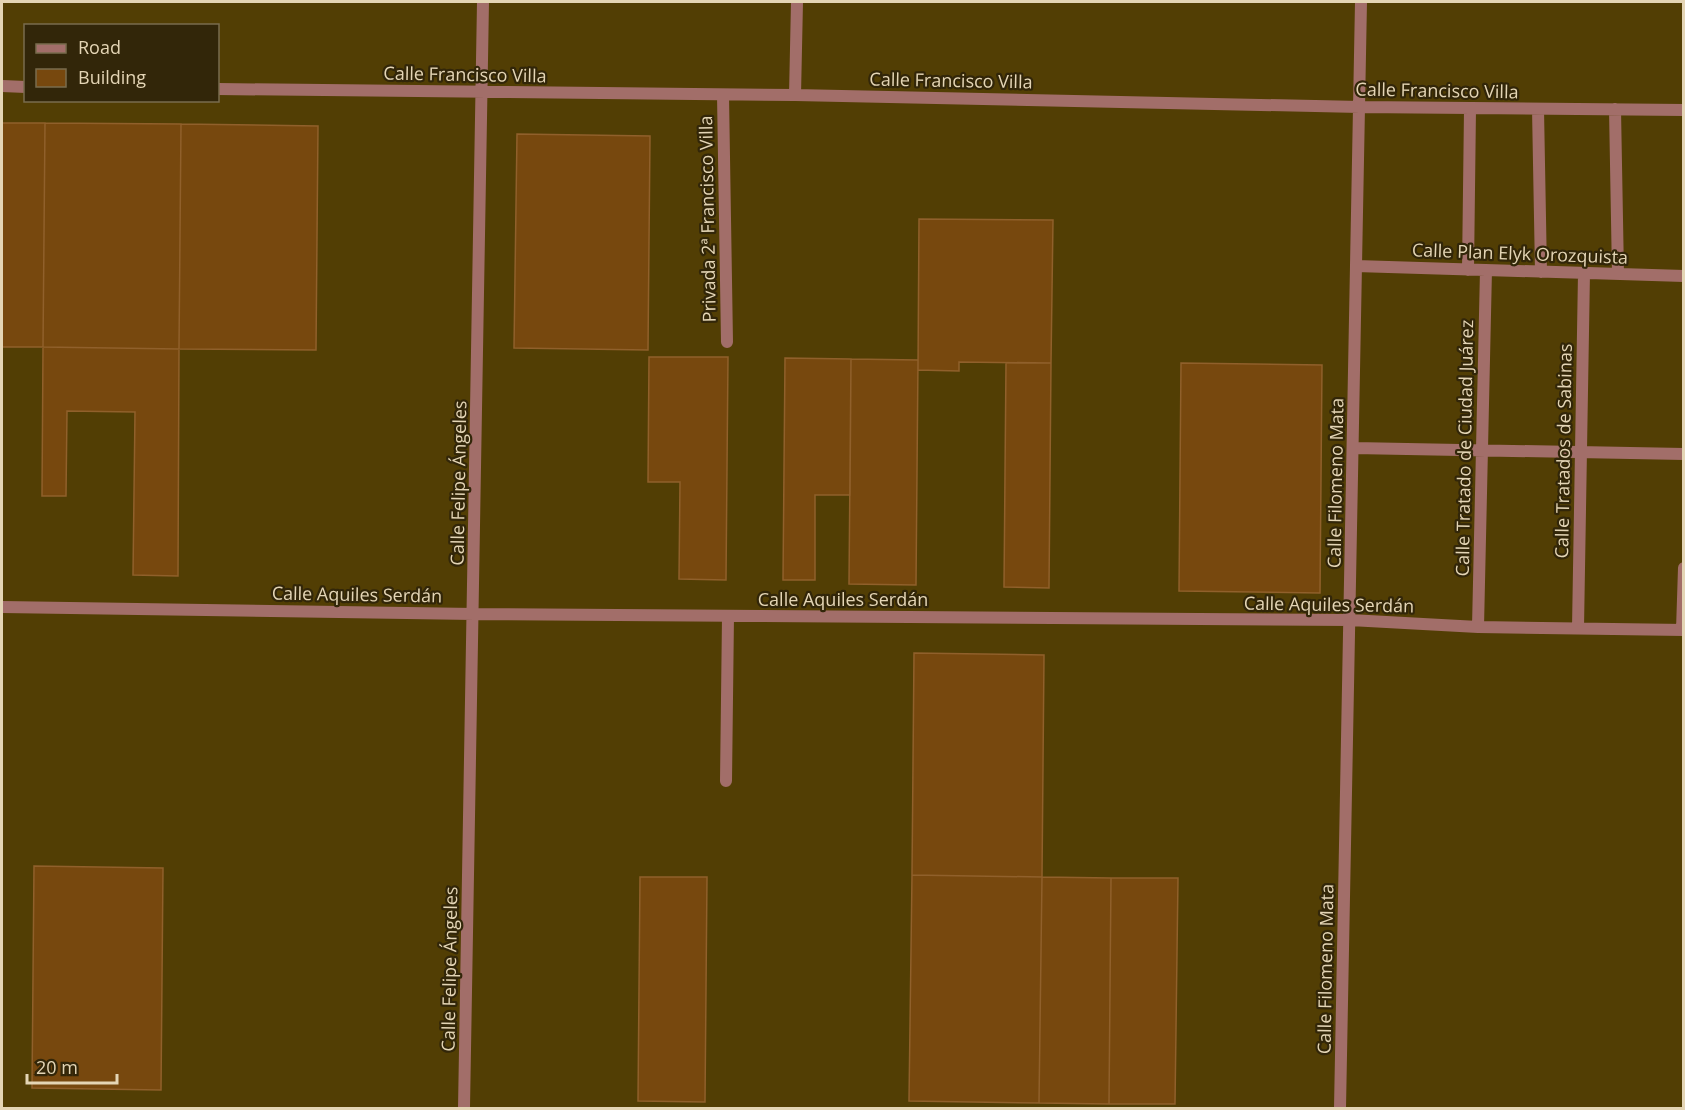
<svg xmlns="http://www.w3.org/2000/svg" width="1685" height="1110" viewBox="0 0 1685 1110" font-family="'Open Sans',sans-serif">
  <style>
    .building { fill: #77480e; stroke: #90602b; stroke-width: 1.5 }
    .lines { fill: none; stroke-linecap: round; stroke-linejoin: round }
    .street { stroke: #a26e69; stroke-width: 12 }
    .labels { text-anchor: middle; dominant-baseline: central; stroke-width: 4.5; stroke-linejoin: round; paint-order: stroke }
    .street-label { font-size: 18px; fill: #e4d5b5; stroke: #322609 }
  </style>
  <rect width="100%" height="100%" fill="#523e04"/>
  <!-- building -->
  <path class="building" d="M2,123H45L43,347H2Z
    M45,123L181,124L179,349L43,347Z
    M181,124L318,126L316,350L179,349Z
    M517,134L650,136L648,350L514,348Z
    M919,219L1053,220L1051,363L959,362V371L918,370Z
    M43,347L179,349L178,576L133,575L135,412L67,411L66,496H42Z
    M649,357H728L726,580L679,579L680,482H648Z
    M785,358L851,359L850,495H815V580H783Z
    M851,359L918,360L916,585L849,584Z
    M1006,363H1051L1049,588L1004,587Z
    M1181,363L1322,365L1320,593L1179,591Z
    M914,653L1044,655L1042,877L912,875Z
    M34,866L163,868L161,1090L32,1088Z
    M912,875L1042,877L1039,1103L909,1101Z
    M640,877H707L705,1102L638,1101Z
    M1042,877L1111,878L1109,1104L1039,1103Z
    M1111,878H1178L1175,1104H1109Z"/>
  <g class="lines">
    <!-- street -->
    <path class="street" d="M2,86L26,87
      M218,89L795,95L1360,107L1684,110
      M723,95L727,342
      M795,95L797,2
      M1538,109L1541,272
      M1615,109L1618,274
      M1356,266L1684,276
      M1468,270L1470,109
      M1354,448L1684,454
      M2,607L474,614L1350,620L1478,627L1684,630
      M1478,627L1486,270
      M1578,628L1584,273
      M1682,630L1684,568
      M726,781L728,616
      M464,1108L483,2
      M1340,1108L1361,2"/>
  </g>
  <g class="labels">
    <!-- street labels -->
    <g class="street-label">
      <text transform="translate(465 74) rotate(1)">Calle Francisco Villa</text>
      <text transform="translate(951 80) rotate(1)">Calle Francisco Villa</text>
      <text transform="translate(1437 90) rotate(1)">Calle Francisco Villa</text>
      <text transform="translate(707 219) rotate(-91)">Privada 2ª Francisco Villa</text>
      <text transform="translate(1520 253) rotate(2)">Calle Plan Elyk Orozquista</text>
      <text transform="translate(1464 448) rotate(-89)">Calle Tratado de Ciudad Juárez</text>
      <text transform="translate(1563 451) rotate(-89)">Calle Tratados de Sabinas</text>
      <text transform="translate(458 483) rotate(-89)">Calle Felipe Ángeles</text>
      <text transform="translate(1335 483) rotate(-89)">Calle Filomeno Mata</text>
      <text transform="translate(357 594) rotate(1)">Calle Aquiles Serdán</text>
      <text x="843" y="599">Calle Aquiles Serdán</text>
      <text transform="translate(1329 604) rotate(1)">Calle Aquiles Serdán</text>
      <text transform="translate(449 969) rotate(-89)">Calle Felipe Ángeles</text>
      <text transform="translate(1325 969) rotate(-89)">Calle Filomeno Mata</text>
    </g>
  </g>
  <!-- border -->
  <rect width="1685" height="1110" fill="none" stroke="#e4d5b5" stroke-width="6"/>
  <!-- legend -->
  <rect x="24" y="24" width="195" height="78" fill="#322609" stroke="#796c4e" stroke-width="1.5"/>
  <rect x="36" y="44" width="30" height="9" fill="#a26e69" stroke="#796c4e" stroke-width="1.5"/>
  <text x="78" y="54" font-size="18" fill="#e4d5b5">Road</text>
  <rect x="36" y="69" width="30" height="18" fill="#77480e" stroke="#796c4e" stroke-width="1.5"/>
  <text x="78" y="84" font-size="18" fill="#e4d5b5">Building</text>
  <!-- scale -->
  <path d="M27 1074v9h90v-9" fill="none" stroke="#e4d5b5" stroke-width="3"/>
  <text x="36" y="1074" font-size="18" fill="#e4d5b5" stroke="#322609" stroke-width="4.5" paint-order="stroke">20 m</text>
</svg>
